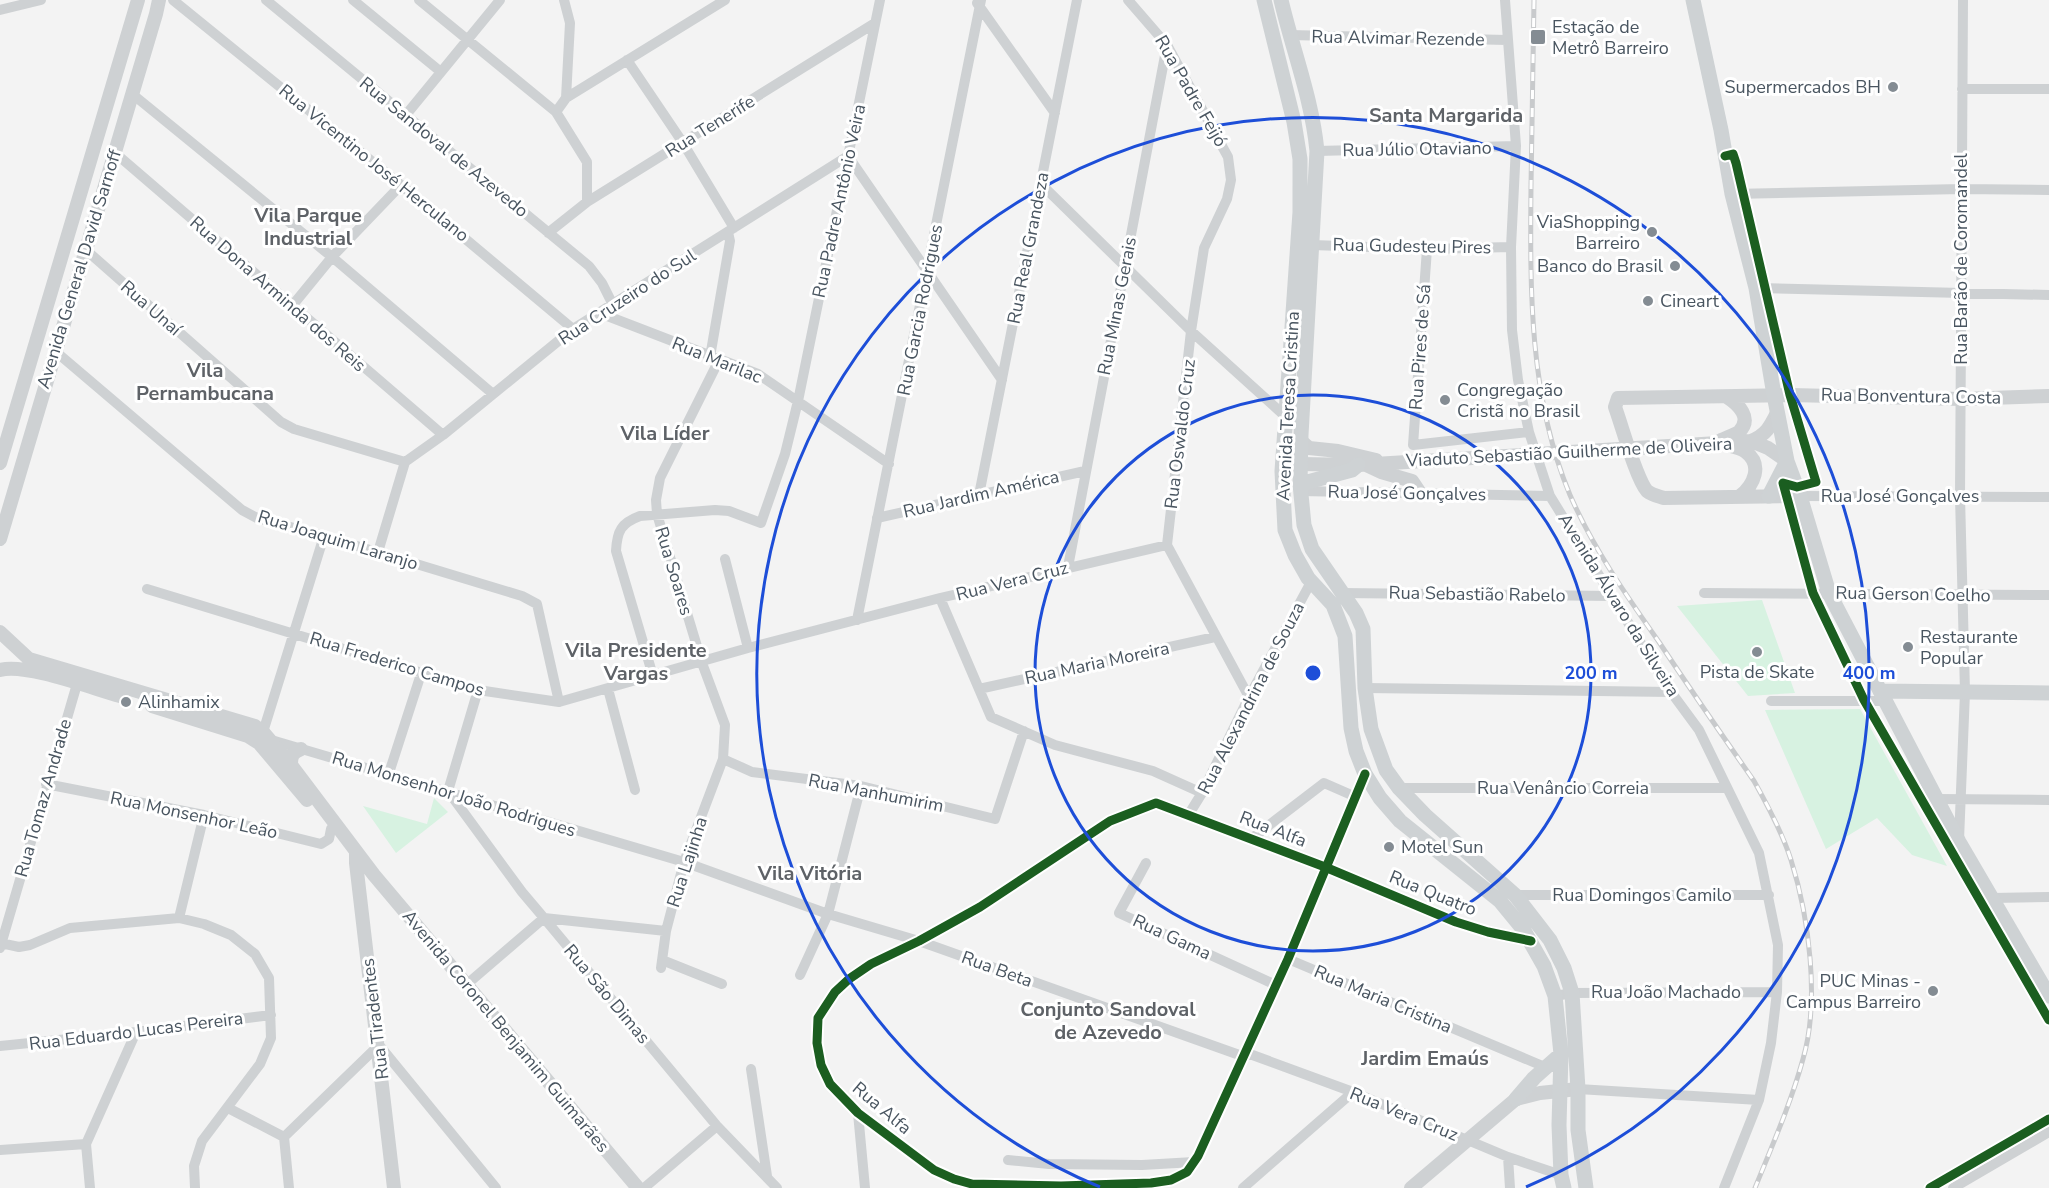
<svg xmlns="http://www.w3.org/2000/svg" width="2049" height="1188" viewBox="0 0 2049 1188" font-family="'Nunito Sans',sans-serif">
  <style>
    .green { fill: #d7f2e1 }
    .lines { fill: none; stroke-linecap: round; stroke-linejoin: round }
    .minor { stroke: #ced1d3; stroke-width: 10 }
    .tertiary { stroke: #ced1d3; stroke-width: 14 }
    .secondary { stroke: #ced2d4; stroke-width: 15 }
    .rail-casing { stroke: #c8cacc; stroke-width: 5 }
    .rail { stroke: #fff; stroke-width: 3; stroke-dasharray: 9; stroke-linecap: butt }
    .cycleway-casing { stroke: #fff; stroke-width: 13 }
    .cycleway { stroke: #1b5e20; stroke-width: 9 }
    .ring { fill: none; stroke: #1d4ed8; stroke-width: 3 }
    .poi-dot { fill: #848c93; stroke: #fff; stroke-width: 2 }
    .labels { text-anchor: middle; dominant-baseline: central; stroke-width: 6; stroke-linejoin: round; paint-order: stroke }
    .poi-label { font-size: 18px; fill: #495560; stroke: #fff; text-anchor: start }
    .street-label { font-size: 18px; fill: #495560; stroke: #fff }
    .neighbourhood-label { font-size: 20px; font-weight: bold; fill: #5e6267; stroke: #fff }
    .centre { fill: #1d4ed8; stroke: #fff; stroke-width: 3 }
    .ring-label { font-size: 18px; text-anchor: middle; font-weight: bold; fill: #1d4ed8; stroke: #fff; stroke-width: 6; stroke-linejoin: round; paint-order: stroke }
  </style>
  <rect width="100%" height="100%" fill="#f3f3f3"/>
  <!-- green -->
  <path class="green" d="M1762,600L1795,693L1748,696L1677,606Z
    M1860,709L1947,866L1912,855L1877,818L1826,849L1765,710Z
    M434,798L448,812L396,853L363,806L427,824Z"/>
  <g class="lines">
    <!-- minor -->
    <path class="minor" d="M173,0L401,185L573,329
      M266,0L589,266L602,283L612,303
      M353,0L441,72
      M419,0L556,112L587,162V202
      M1128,0L1167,45L1228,157L1231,180L1227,199L1204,248L1191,331L1167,545L1249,697
      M1505,0L1516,146L1511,247L1512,330L1518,380L1529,432L1550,496L1671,692L1699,730L1759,853L1778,945L1777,992L1771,1043L1759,1100L1724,1188
      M977,3L1055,113
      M0,10L41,0
      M1289,35L1507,40
      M627,60L683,143L734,228
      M1962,89H2049
      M131,93L332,257L493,394
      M566,98L725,0
      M556,112L566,98L570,23L564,0
      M405,116L500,0
      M1317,151L1516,146
      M114,152L443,435
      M1041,184L1191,331L1286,417
      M1732,194L1961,189L2049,190
      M548,233L587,202L875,23
      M1312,245L1427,249L1511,247
      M1427,249L1413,445L1529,432
      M86,250L281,422L294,429L405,462
      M1756,288L2049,295
      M292,306L332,257L401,185
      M597,312L758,374L889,464
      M55,351L242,510L257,518L324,536L522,596L537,604L559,702
      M710,357L730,241L728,232
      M1300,491L1550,496
      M979,495L1077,0
      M1800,496L2049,497
      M877,518L1085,471
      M378,552L405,462L443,435L573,329L848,156L1002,380
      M725,559L748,648
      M1068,567L1167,45
      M147,589L478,690L559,702L748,648L940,598L1167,545
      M1341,593L1612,596
      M1704,593L2049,595
      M940,598L991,717L1055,745L1153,771L1202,793
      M857,620L981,0
      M653,676L616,551C617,531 621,523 640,516L715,510L729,511L761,523L785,454L798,401L880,0
      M1365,688L1671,692
      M608,689L635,790
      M979,689L1215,637
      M478,690L448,791L522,892L544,918L717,1126L777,1188
      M1771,701H1885
      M263,732L324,536
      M268,739L684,862L828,914L919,941L1245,1057
      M723,759L752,772L861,786L995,819L1024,731
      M389,773L421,674
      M1365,774L1288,959L1198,1156L1187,1172L1171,1180L1151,1183L1061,1186L972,1184L954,1179L934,1170L858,1113L830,1084L821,1065L817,1043L818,1018L835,992L849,979L871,964L919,941L980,907L1110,821L1156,803L1325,867L1456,922L1488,932L1531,941
      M46,784L204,815L321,844L329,839L331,829
      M1399,788H1726
      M1937,799L2049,800
      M1189,814L1202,793L1249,697L1311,582
      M1251,839L1324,783L1356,797
      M1959,840L1965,692L1960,496L1963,0
      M1146,863L1119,913L1276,985
      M1515,895H1769
      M1992,898L2049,897
      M179,918L204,815
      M0,943L19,947L30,945L70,928L179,918L204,924L231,935L255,954L269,978L271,1038L260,1064L202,1141L194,1166L195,1188
      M0,948L77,684
      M1288,959L1545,1067
      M662,960L722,984
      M661,968L666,931L684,862L723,759L725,725L702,663L657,514L656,500L660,478L719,360
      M800,975L828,914L861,786
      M466,985L544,918L666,931
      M1555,996L1572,993L1777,992
      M0,1046L136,1032L271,1015
      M1247,1053L1353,1092L1508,1157L1561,1175
      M751,1069L767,1176
      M1578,1089L1759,1100
      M228,1108L284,1137
      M858,1113L865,1188
      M284,1137L379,1045L496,1188
      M284,1137L289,1188
      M0,1150L86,1144
      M1508,1157L1510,1188
      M1008,1160L1049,1164L1142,1165L1194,1162
      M90,1188L86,1144L136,1032
      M644,1188L717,1126
      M1243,1188L1353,1092
      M1953,1188L2049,1132"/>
    <!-- tertiary -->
    <path class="tertiary" d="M1721,440C1726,438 1734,435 1739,432C1753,418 1738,404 1727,397
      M1301,441L1309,448L1338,451L1376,460
      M1751,441L1768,448L1787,461
      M1728,445C1733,447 1741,448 1746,452C1763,465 1754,485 1740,496
      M0,463L138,0
      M1300,464L1358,465L1751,441C1766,435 1770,427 1777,413
      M1366,465L1381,472L1412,481L1420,493
      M1800,496L1664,498C1658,496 1652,495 1647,491C1636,478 1622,426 1615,407L1618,398L1790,395L1961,399L2049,396
      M0,539L156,14L159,0
      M0,632L29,659L255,726L263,732L291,765L374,875L638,1188
      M0,670C26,663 91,688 120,696
      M152,706L248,736L259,743L307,800
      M291,765C291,756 292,753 301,749
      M356,851V863L394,1188
      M1411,1188L1516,1099L1540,1093L1578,1089"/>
    <!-- secondary -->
    <path class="secondary" d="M1264,0L1294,122L1300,159V212L1282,471L1285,530L1295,555L1308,578L1333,605L1345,636L1351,728L1356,751L1365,774L1380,798L1400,821L1500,901L1523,929L1544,966L1555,996L1561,1054L1559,1125L1561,1175L1564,1188
      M1281,0C1293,51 1312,99 1317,151L1301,435L1300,484L1304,525L1312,549L1356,613L1363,629L1365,688L1371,729L1386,770L1399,788L1425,815L1515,895L1550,940L1564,968L1572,993L1578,1089V1130L1586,1188
      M1693,0L1721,130L1732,194L1756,288L1774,395L1787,461L1800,496L1829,593L1959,842L2049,996
      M1300,484L1352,470L1358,465
      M1769,496L1787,461
      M1880,691L2049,693
      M1516,1099L1534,1078L1561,1054"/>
    <!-- rail casing -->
    <g class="rail-casing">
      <path id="rail" d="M1534,0C1533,62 1532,124 1531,186C1530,290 1529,397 1570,495C1593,548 1626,595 1659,642C1690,689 1722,735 1754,781C1768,806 1782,832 1791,860C1809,917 1820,1001 1803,1059C1791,1103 1772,1146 1755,1188"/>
    </g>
    <!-- rail -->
    <use href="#rail" class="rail"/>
    <!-- cycleway casing -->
    <g class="cycleway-casing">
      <path id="cycleway" d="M1725,156L1733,154L1736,163L1790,395L1816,482L1797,487L1783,483L1813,593L1864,700L2049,1020
        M1365,774L1288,959L1198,1156L1187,1172L1171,1180L1151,1183L1061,1186L972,1184L954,1179L934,1170L858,1113L830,1084L821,1065L817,1043L818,1018L835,992L849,979L871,964L919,941L980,907L1110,821L1156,803L1325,867L1456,922L1488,932L1531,941
        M1930,1188L2049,1119"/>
    </g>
    <!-- cycleway -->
    <use href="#cycleway" class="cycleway"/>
  </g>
  <!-- distance rings -->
  <g class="ring">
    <circle cx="1313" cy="673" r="278"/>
    <path d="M1100 1187A556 556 0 1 1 1526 1187"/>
  </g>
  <!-- markers -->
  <g class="poi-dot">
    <rect x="1530" y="29" width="16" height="16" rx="3"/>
    <circle cx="1893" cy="87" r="6"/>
    <circle cx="1652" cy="232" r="6"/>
    <circle cx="1675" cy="266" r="6"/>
    <circle cx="1648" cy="301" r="6"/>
    <circle cx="1445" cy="400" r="6"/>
    <circle cx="1908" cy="647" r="6"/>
    <circle cx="1757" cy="652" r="6"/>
    <circle cx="126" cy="702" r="6"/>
    <circle cx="1389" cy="847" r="6"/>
    <circle cx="1933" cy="991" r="6"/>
  </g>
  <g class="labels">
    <!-- poi labels -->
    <g class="poi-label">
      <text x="1552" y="27">Estação de<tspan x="1552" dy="21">Metrô Barreiro</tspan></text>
      <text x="1881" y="87" text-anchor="end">Supermercados BH</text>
      <text x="1640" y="222" text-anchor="end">ViaShopping<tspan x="1640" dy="21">Barreiro</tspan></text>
      <text x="1663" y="266" text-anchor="end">Banco do Brasil</text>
      <text x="1660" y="301">Cineart</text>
      <text x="1457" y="390">Congregação<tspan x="1457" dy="21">Cristã no Brasil</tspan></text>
      <text x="1920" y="637">Restaurante<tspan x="1920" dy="21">Popular</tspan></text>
      <text x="1757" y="672" text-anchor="middle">Pista de Skate</text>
      <text x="138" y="702">Alinhamix</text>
      <text x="1401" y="847">Motel Sun</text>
      <text x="1921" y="981" text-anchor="end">PUC Minas -<tspan x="1921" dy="21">Campus Barreiro</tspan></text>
    </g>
    <!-- street labels -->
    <g class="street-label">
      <text transform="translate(1398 38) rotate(1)">Rua Alvimar Rezende</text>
      <text transform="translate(1191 91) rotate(60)">Rua Padre Feijó</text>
      <text transform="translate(710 126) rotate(-32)">Rua Tenerife</text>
      <text transform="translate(444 147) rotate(39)">Rua Sandoval de Azevedo</text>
      <text transform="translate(1417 149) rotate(-1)">Rua Júlio Otaviano</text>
      <text transform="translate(374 163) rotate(39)">Rua Vicentino José Herculano</text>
      <text transform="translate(839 201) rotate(-78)">Rua Padre Antônio Veira</text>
      <text transform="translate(1412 246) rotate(1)">Rua Gudesteu Pires</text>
      <text transform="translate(1028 248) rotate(-79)">Rua Real Grandeza</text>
      <text transform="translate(1961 259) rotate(-90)">Rua Barão de Coromandel</text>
      <text transform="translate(79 269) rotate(-73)">Avenida General David Sarnoff</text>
      <text transform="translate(278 294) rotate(41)">Rua Dona Arminda dos Reis</text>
      <text transform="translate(627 297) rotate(-33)">Rua Cruzeiro do Sul</text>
      <text transform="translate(1117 306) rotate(-79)">Rua Minas Gerais</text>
      <text transform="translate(151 308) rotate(41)">Rua Unaí</text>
      <text transform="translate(920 310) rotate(-79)">Rua Garcia Rodrigues</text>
      <text transform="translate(1420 347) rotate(-86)">Rua Pires de Sá</text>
      <text transform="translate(717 360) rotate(22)">Rua Marilac</text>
      <text transform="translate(1911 396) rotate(1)">Rua Bonventura Costa</text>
      <text transform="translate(1288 406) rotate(-87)">Avenida Teresa Cristina</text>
      <text transform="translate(1180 434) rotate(-83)">Rua Oswaldo Cruz</text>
      <text transform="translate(1569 452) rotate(-3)">Viaduto Sebastião Guilherme de Oliveira</text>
      <text transform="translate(1407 493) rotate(1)">Rua José Gonçalves</text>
      <text transform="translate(981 494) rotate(-13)">Rua Jardim América</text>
      <text x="1900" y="496">Rua José Gonçalves</text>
      <text transform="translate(338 540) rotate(17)">Rua Joaquim Laranjo</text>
      <text transform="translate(674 571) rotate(73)">Rua Soares</text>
      <text transform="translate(1012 581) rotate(-14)">Rua Vera Cruz</text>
      <text transform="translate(1477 594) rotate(1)">Rua Sebastião Rabelo</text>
      <text transform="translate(1913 594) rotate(1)">Rua Gerson Coelho</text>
      <text transform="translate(1619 605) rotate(58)">Avenida Álvaro da Silveira</text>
      <text transform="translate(1097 663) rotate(-12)">Rua Maria Moreira</text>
      <text transform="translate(397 664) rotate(17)">Rua Frederico Campos</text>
      <text transform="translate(1251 698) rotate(-63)">Rua Alexandrina de Souza</text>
      <text x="1563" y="788">Rua Venâncio Correia</text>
      <text transform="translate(876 793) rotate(11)">Rua Manhumirim</text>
      <text transform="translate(454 794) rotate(17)">Rua Monsenhor João Rodrigues</text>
      <text transform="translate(43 798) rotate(-74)">Rua Tomaz Andrade</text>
      <text transform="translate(194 815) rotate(12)">Rua Monsenhor Leão</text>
      <text transform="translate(1273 829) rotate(21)">Rua Alfa</text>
      <text transform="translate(687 862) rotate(-72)">Rua Lajinha</text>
      <text transform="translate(1433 893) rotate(22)">Rua Quatro</text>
      <text x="1642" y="895">Rua Domingos Camilo</text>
      <text transform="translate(1172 937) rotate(25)">Rua Gama</text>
      <text transform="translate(997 969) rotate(20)">Rua Beta</text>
      <text x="1666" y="992">Rua João Machado</text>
      <text transform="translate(607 994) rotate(50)">Rua São Dimas</text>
      <text transform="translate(1383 999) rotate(23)">Rua Maria Cristina</text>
      <text transform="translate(375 1019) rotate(-97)">Rua Tiradentes</text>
      <text transform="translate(136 1031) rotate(-7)">Rua Eduardo Lucas Pereira</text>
      <text transform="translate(506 1031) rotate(50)">Avenida Coronel Benjamim Guimarães</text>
      <text transform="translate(882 1108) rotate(40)">Rua Alfa</text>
      <text transform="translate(1404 1114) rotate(22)">Rua Vera Cruz</text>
    </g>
    <!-- neighbourhood labels -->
    <g class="neighbourhood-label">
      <text x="1446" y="115">Santa Margarida</text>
      <text x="308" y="215">Vila Parque<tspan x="308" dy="23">Industrial</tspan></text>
      <text x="205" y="370">Vila<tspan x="205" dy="23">Pernambucana</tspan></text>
      <text x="665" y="433">Vila Líder</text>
      <text x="636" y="650">Vila Presidente<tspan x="636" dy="23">Vargas</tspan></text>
      <text x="810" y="873">Vila Vitória</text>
      <text x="1108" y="1009">Conjunto Sandoval<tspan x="1108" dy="23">de Azevedo</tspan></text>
      <text x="1425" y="1058">Jardim Emaús</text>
    </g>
  </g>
  <circle cx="1313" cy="673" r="9" class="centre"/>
  <g class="ring-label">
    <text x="1591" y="679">200 m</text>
    <text x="1869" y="679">400 m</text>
  </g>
</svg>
